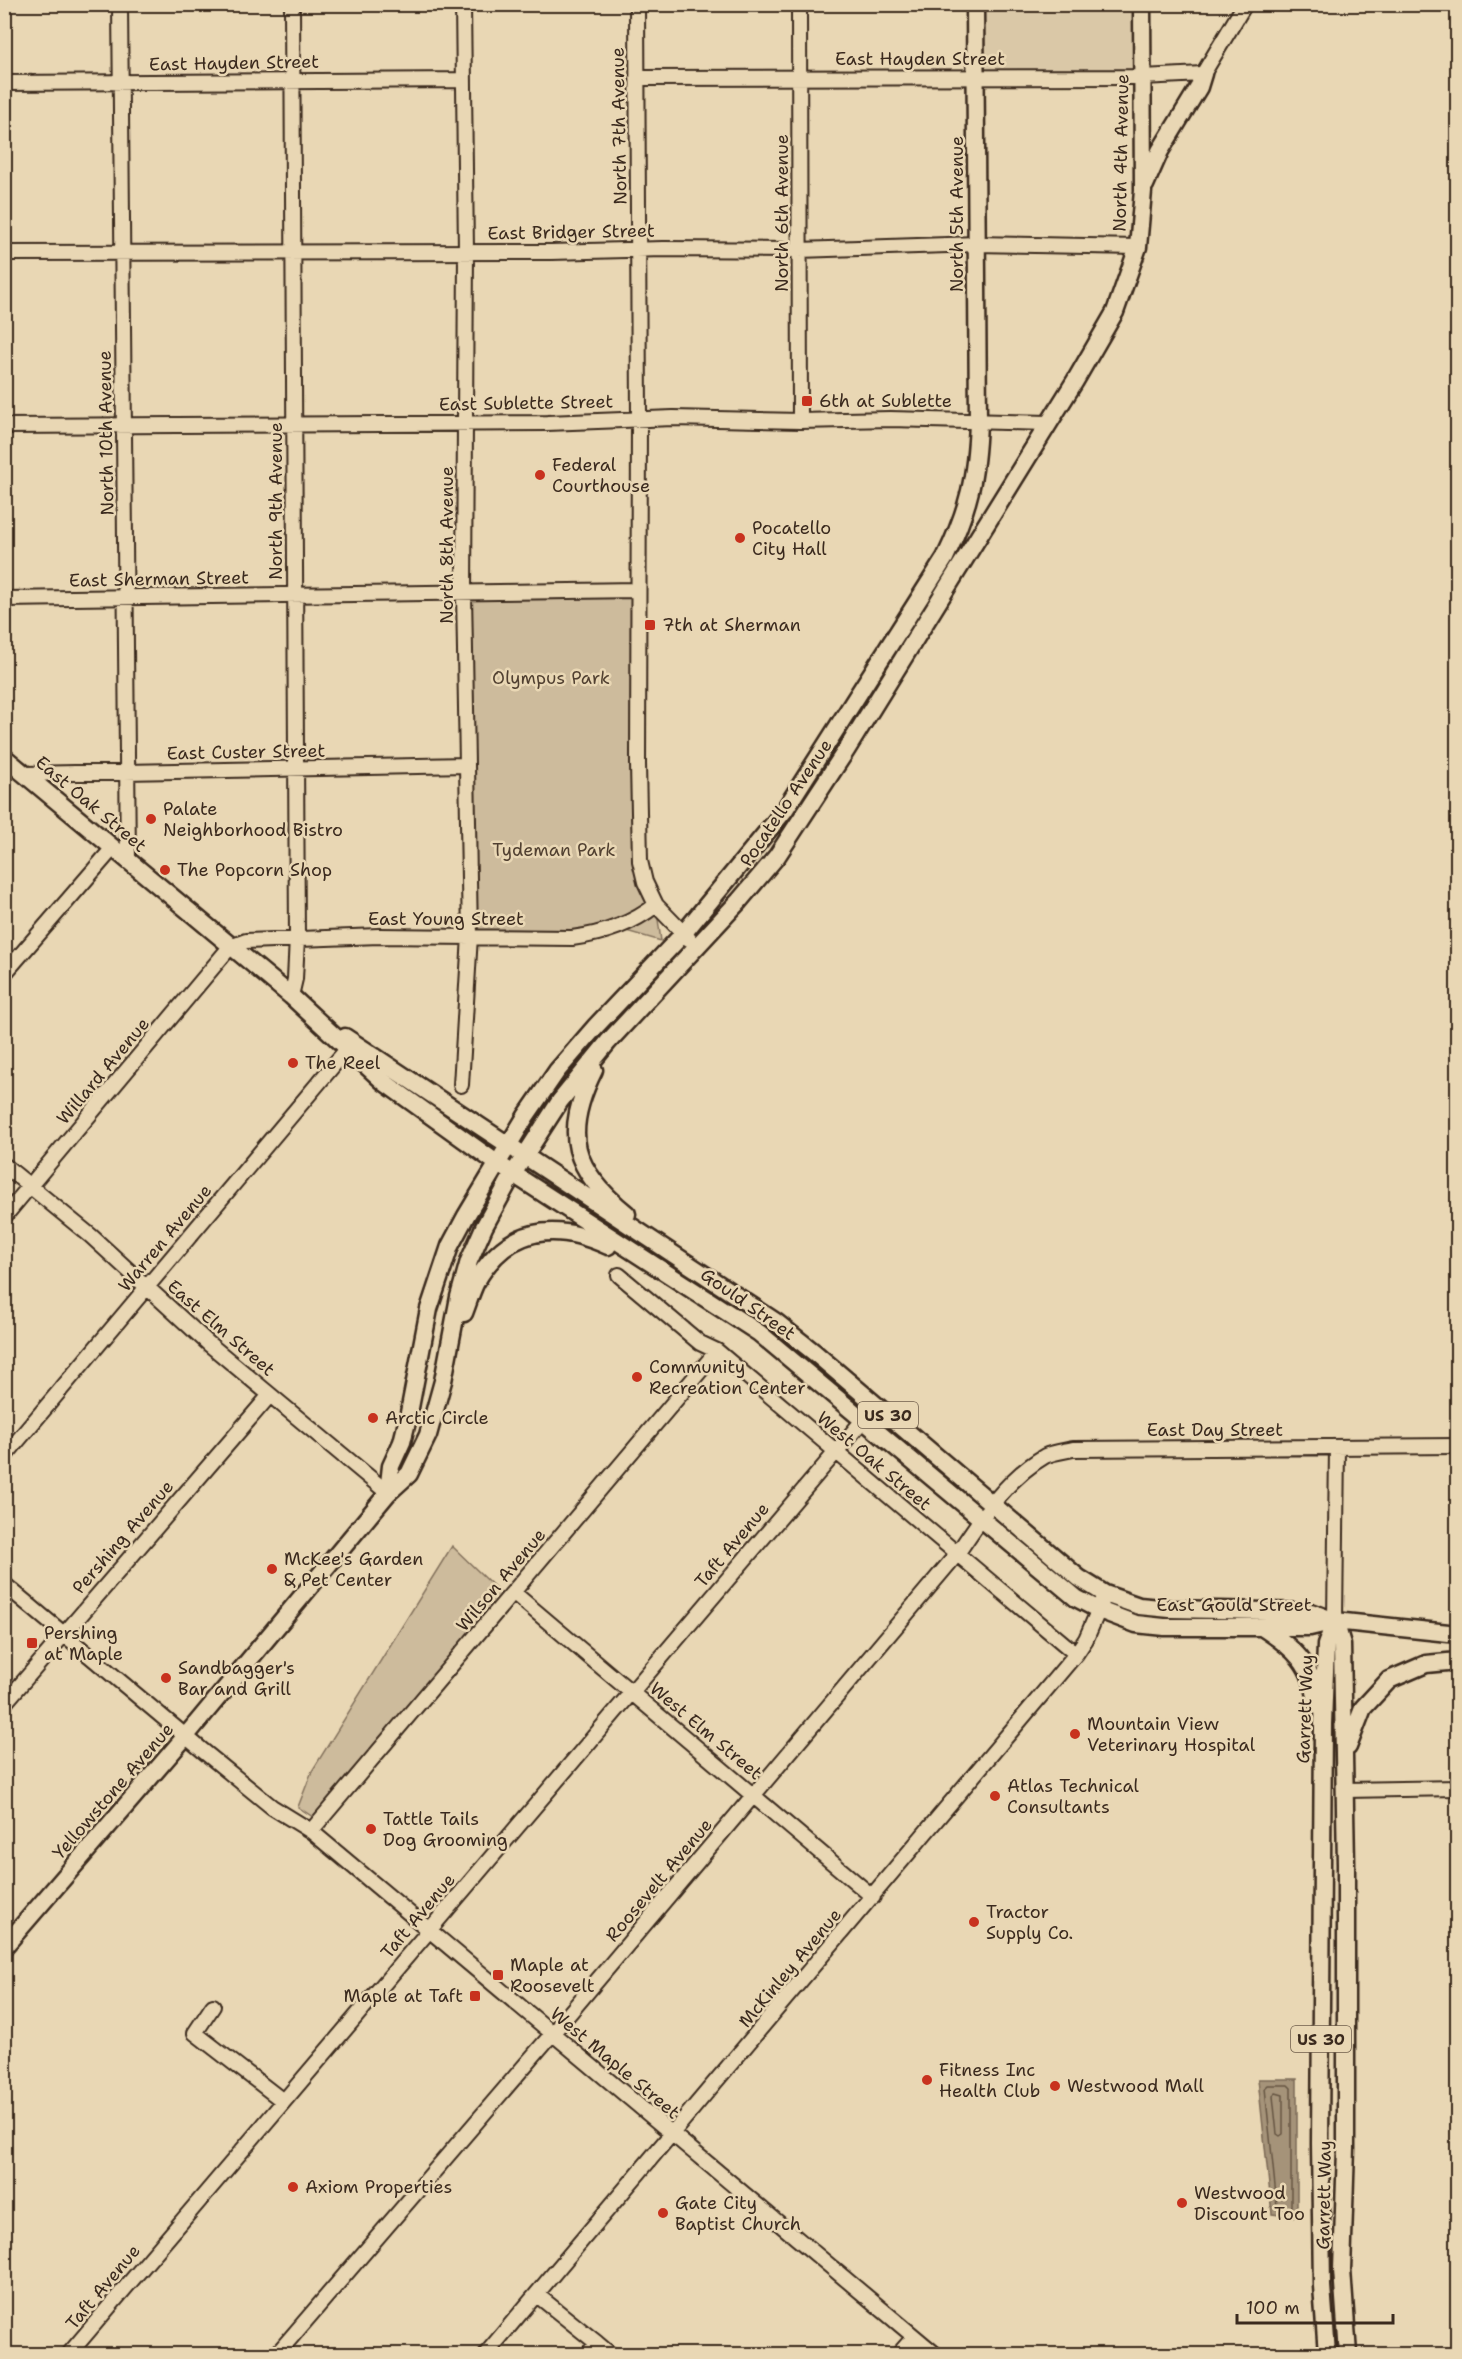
<svg xmlns="http://www.w3.org/2000/svg" width="1462" height="2359" viewBox="0 0 1462 2359" font-family="'Shantell Sans',sans-serif">
  <style>
    .built { fill: #dac8a7 }
    .green { fill: #cdbb9c; stroke: #84725d; stroke-width: 1.5 }
    .water { fill: #a59379; stroke: #7b6955; stroke-width: 1.5 }
    .lines { fill: none; stroke-linecap: round; stroke-linejoin: round }
    .shore { stroke: #655442; stroke-width: 1.5 }
    .minor-casing { stroke: #3b2a1e; stroke-width: 18 }
    .major-casing { stroke: #3b2a1e; stroke-width: 21 }
    .minor { stroke: #e9d7b4; stroke-width: 14 }
    .major { stroke: #e9d7b4; stroke-width: 16 }
    .poi-dot { fill: #c8321e; stroke: #e9d7b4; stroke-width: 2 }
    .labels { text-anchor: middle; dominant-baseline: central; stroke-width: 5; stroke-linejoin: round; paint-order: stroke }
    .shield { fill: #e9d7b4; stroke: #6f5e4b; stroke-width: 1.5 }
    .shield-label { font-size: 16px; font-weight: bold; fill: #3b2a1e }
    .street-label { font-size: 18px; fill: #3b2a1e; stroke: #e9d7b4 }
    .poi-label { font-size: 18px; fill: #3b2a1e; stroke: #e9d7b4; text-anchor: start }
    .park-label { font-size: 18px; fill: #514031; stroke: #e9d7b4 }
  </style>
  <rect width="100%" height="100%" fill="#e9d7b4"/>
  <filter id="ink" filterUnits="userSpaceOnUse"><feTurbulence type="fractalNoise" baseFrequency=".0167" numOctaves="2"/><feDisplacementMap in="SourceGraphic" scale="12" xChannelSelector="R" yChannelSelector="G"/><feConvolveMatrix kernelMatrix="1 2 1 2 8 2 1 2 1" color-interpolation-filters="sRGB"/></filter>
  <g filter="url(#ink)">
    <!-- built -->
    <path class="built" d="M975,5H1142V77L975,78Z"/>
    <!-- green -->
    <path class="green" d="M637,590L640,861L656,905L661,941L616,928L596,934L470,936L464,593Z
      M452,1546L505,1597L313,1817L298,1807L312,1771Z"/>
    <!-- water -->
    <path class="water" d="M1258,2079H1297V2217L1272,2214Z"/>
    <g class="lines">
      <!-- shore -->
      <path class="shore" d="M1268,2085H1288L1291,2088V2207L1288,2210L1277,2206L1265,2088Z
        M1276,2093L1283,2095V2134L1280,2136L1277,2134L1273,2096Z"/>
      <!-- minor casing -->
      <g class="minor-casing">
        <path id="minor" d="M120,4L128,861
          M637,4L639,419L638,764L640,861L645,882L656,905L689,939
          M799,4L800,421
          M637,78L1142,77L1203,74L1245,4
          M4,83L464,80
          M4,253L551,252L663,249L799,250L977,244L1138,247
          M4,426L547,423L673,418L800,421L890,419L1049,423
          M4,599L637,590
          M25,774L466,765
          M4,974L113,848
          M291,996L295,979L297,938L292,4
          M461,1085L470,936L464,593L466,251L463,4
          M4,1165L91,1236L209,1344L388,1493
          M4,1217L230,947L246,941L379,936L572,938C602,934 631,925 656,905
          M619,1275L700,1343L717,1351L1076,1654
          M4,1457L353,1042
          M4,1584L202,1750L272,1807L311,1831L935,2354
          M514,1593L873,1897
          M1335,1621L1337,1447
          M4,1704L270,1395
          M1345,1790L1458,1788
          M311,1831L717,1351
          M213,2006L195,2033L283,2101
          M537,2295L597,2343
          M69,2354L864,1419
          M277,2354L552,2034L957,1554C981,1518 1007,1478 1045,1456C1053,1452 1064,1451 1073,1449L1458,1446
          M486,2354L1076,1654L1086,1639L1102,1602
          M588,2354L597,2343L610,2354
          M899,2354L914,2337"/>
      </g>
      <!-- major casing -->
      <g class="major-casing">
        <path id="major" d="M1145,185L1160,151L1199,87L1203,74
          M4,757L291,996L384,1082L498,1164L759,1333L1076,1598L1099,1610L1136,1624L1164,1627H1310L1335,1621
          M345,1037L776,1322L815,1353L1079,1578L1105,1594L1139,1606L1170,1609L1311,1612L1335,1621L1458,1634
          M594,1070C562,1134 572,1169 627,1214
          M464,1313C468,1303 471,1292 476,1282C507,1227 554,1221 608,1246
          M388,1493L391,1466L402,1442L408,1418L429,1309L450,1246L466,1216L526,1116L557,1071L596,1026L683,934L784,811L945,558C969,508 976,477 978,422L975,4
          M1335,1621L1342,1644L1346,1864V2149L1342,2270L1348,2354
          M1260,1626C1293,1647 1314,1664 1317,1706
          M1348,1747L1363,1708L1389,1680L1426,1664L1458,1661
          M4,1947L185,1737L388,1493L409,1474L428,1435L443,1381L459,1297L469,1261L484,1227L513,1174L560,1101L608,1042L739,901L777,856L847,749L1075,381L1115,312L1138,247L1143,191L1142,4
          M1327,2354L1322,2286L1320,2144L1323,1724L1326,1645L1335,1621"/>
      </g>
      <!-- minor -->
      <use href="#minor" class="minor"/>
      <!-- major -->
      <use href="#major" class="major"/>
    </g>
  </g>
  <!-- markers -->
  <g class="poi-dot">
    <rect x="801" y="395" width="12" height="12" rx="3"/>
    <circle cx="540" cy="475" r="6"/>
    <circle cx="740" cy="538" r="6"/>
    <rect x="644" y="619" width="12" height="12" rx="3"/>
    <circle cx="151" cy="819" r="6"/>
    <circle cx="165" cy="870" r="6"/>
    <circle cx="293" cy="1063" r="6"/>
    <circle cx="637" cy="1377" r="6"/>
    <circle cx="373" cy="1418" r="6"/>
    <circle cx="272" cy="1569" r="6"/>
    <rect x="26" y="1637" width="12" height="12" rx="3"/>
    <circle cx="166" cy="1678" r="6"/>
    <circle cx="1075" cy="1734" r="6"/>
    <circle cx="995" cy="1796" r="6"/>
    <circle cx="371" cy="1829" r="6"/>
    <circle cx="974" cy="1922" r="6"/>
    <rect x="492" y="1969" width="12" height="12" rx="3"/>
    <rect x="469" y="1990" width="12" height="12" rx="3"/>
    <circle cx="927" cy="2080" r="6"/>
    <circle cx="1055" cy="2086" r="6"/>
    <circle cx="293" cy="2187" r="6"/>
    <circle cx="1182" cy="2203" r="6"/>
    <circle cx="663" cy="2213" r="6"/>
  </g>
  <g class="labels">
    <!-- shield labels -->
    <g class="shield">
      <rect x="858" y="1402" width="60" height="26" rx="4.5"/>
      <rect x="1291" y="2026" width="60" height="26" rx="4.5"/>
    </g>
    <g class="shield-label">
      <text x="888" y="1415">US 30</text>
      <text x="1321" y="2039">US 30</text>
    </g>
    <!-- street labels -->
    <g class="street-label">
      <text x="920" y="59">East Hayden Street</text>
      <text transform="translate(234 63) rotate(-1)">East Hayden Street</text>
      <text transform="translate(619 126) rotate(-91)">North 7th Avenue</text>
      <text transform="translate(1121 153) rotate(-89)">North 4th Avenue</text>
      <text transform="translate(782 213) rotate(-90)">North 6th Avenue</text>
      <text transform="translate(957 214) rotate(-90)">North 5th Avenue</text>
      <text transform="translate(571 232) rotate(-1)">East Bridger Street</text>
      <text transform="translate(526 403) rotate(-1)">East Sublette Street</text>
      <text transform="translate(106 433) rotate(-91)">North 10th Avenue</text>
      <text transform="translate(276 501) rotate(-90)">North 9th Avenue</text>
      <text transform="translate(447 545) rotate(-90)">North 8th Avenue</text>
      <text transform="translate(159 579) rotate(-1)">East Sherman Street</text>
      <text transform="translate(246 752) rotate(-1)">East Custer Street</text>
      <text transform="translate(786 803) rotate(-56)">Pocatello Avenue</text>
      <text transform="translate(91 804) rotate(40)">East Oak Street</text>
      <text x="446" y="919">East Young Street</text>
      <text transform="translate(103 1071) rotate(-50)">Willard Avenue</text>
      <text transform="translate(165 1238) rotate(-50)">Warren Avenue</text>
      <text transform="translate(748 1304) rotate(35)">Gould Street</text>
      <text transform="translate(221 1328) rotate(41)">East Elm Street</text>
      <text x="1215" y="1430">East Day Street</text>
      <text transform="translate(874 1461) rotate(40)">West Oak Street</text>
      <text transform="translate(123 1537) rotate(-49)">Pershing Avenue</text>
      <text transform="translate(732 1545) rotate(-50)">Taft Avenue</text>
      <text transform="translate(501 1580) rotate(-50)">Wilson Avenue</text>
      <text x="1234" y="1605">East Gould Street</text>
      <text transform="translate(1305 1709) rotate(-88)">Garrett Way</text>
      <text transform="translate(706 1731) rotate(40)">West Elm Street</text>
      <text transform="translate(113 1791) rotate(-49)">Yellowstone Avenue</text>
      <text transform="translate(659 1880) rotate(-50)">Roosevelt Avenue</text>
      <text transform="translate(418 1916) rotate(-50)">Taft Avenue</text>
      <text transform="translate(790 1968) rotate(-50)">McKinley Avenue</text>
      <text transform="translate(615 2063) rotate(40)">West Maple Street</text>
      <text transform="translate(1324 2195) rotate(-89)">Garrett Way</text>
      <text transform="translate(103 2287) rotate(-50)">Taft Avenue</text>
    </g>
    <!-- poi labels -->
    <g class="poi-label">
      <text x="819" y="401">6th at Sublette</text>
      <text x="552" y="465">Federal<tspan x="552" dy="21">Courthouse</tspan></text>
      <text x="752" y="528">Pocatello<tspan x="752" dy="21">City Hall</tspan></text>
      <text x="662" y="625">7th at Sherman</text>
      <text x="163" y="809">Palate<tspan x="163" dy="21">Neighborhood Bistro</tspan></text>
      <text x="177" y="870">The Popcorn Shop</text>
      <text x="305" y="1063">The Reel</text>
      <text x="649" y="1367">Community<tspan x="649" dy="21">Recreation Center</tspan></text>
      <text x="385" y="1418">Arctic Circle</text>
      <text x="284" y="1559">McKee's Garden<tspan x="284" dy="21">&amp; Pet Center</tspan></text>
      <text x="44" y="1633">Pershing<tspan x="44" dy="21">at Maple</tspan></text>
      <text x="178" y="1668">Sandbagger's<tspan x="178" dy="21">Bar and Grill</tspan></text>
      <text x="1087" y="1724">Mountain View<tspan x="1087" dy="21">Veterinary Hospital</tspan></text>
      <text x="1007" y="1786">Atlas Technical<tspan x="1007" dy="21">Consultants</tspan></text>
      <text x="383" y="1819">Tattle Tails<tspan x="383" dy="21">Dog Grooming</tspan></text>
      <text x="986" y="1912">Tractor<tspan x="986" dy="21">Supply Co.</tspan></text>
      <text x="510" y="1965">Maple at<tspan x="510" dy="21">Roosevelt</tspan></text>
      <text x="463" y="1996" text-anchor="end">Maple at Taft</text>
      <text x="939" y="2070">Fitness Inc<tspan x="939" dy="21">Health Club</tspan></text>
      <text x="1067" y="2086">Westwood Mall</text>
      <text x="305" y="2187">Axiom Properties</text>
      <text x="1194" y="2193">Westwood<tspan x="1194" dy="21">Discount Too</tspan></text>
      <text x="675" y="2203">Gate City<tspan x="675" dy="21">Baptist Church</tspan></text>
    </g>
    <!-- park labels -->
    <g class="park-label">
      <text x="551" y="678">Olympus Park</text>
      <text x="554" y="850">Tydeman Park</text>
    </g>
  </g>
  <!-- margin -->
  <rect width="1462" height="2359" fill="none" stroke="#e9d7b4" stroke-width="24"/>
  <rect x="12" y="12" width="1438" height="2335" fill="none" stroke="#3b2a1e" stroke-width="2" filter="url(#ink)"/>
  <!-- scale -->
  <path d="M1237 2314v9h156v-9" fill="none" stroke="#3b2a1e" stroke-width="3"/>
  <text x="1246" y="2314" font-size="18" fill="#3b2a1e" stroke="#e9d7b4" stroke-width="4.5" paint-order="stroke">100 m</text>
</svg>
